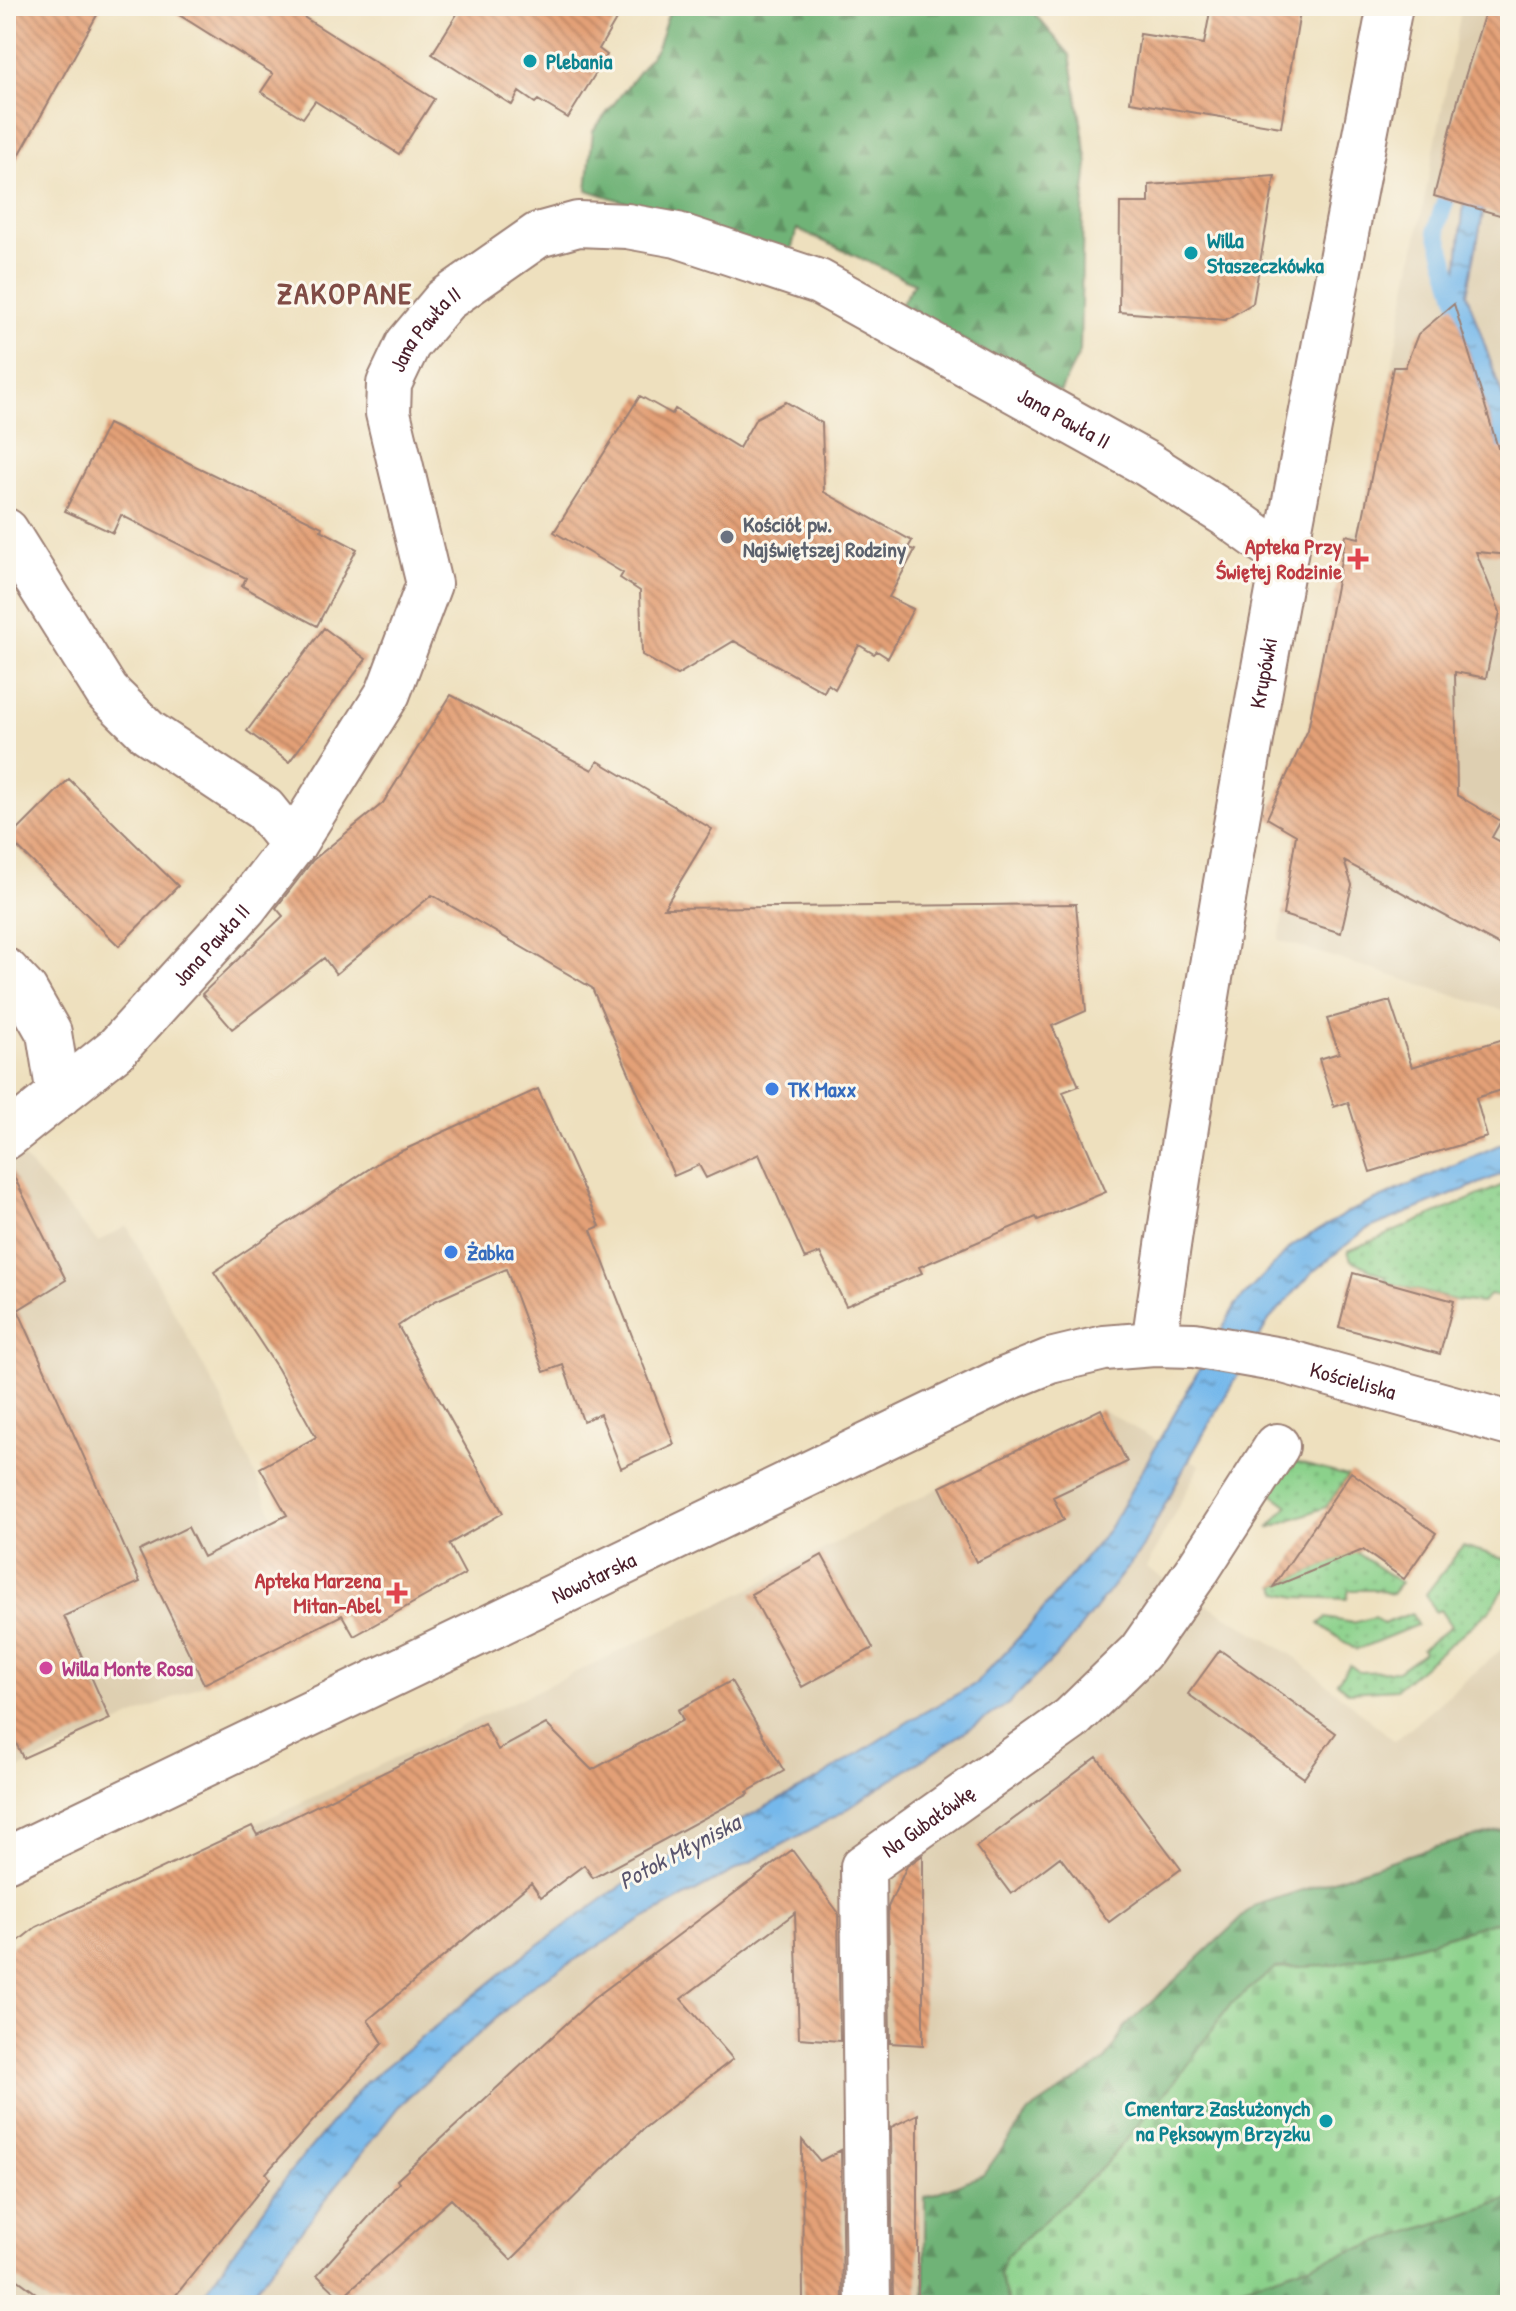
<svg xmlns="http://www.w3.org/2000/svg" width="1516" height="2311" viewBox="0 0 1516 2311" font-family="'Patrick Hand',sans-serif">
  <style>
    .built { fill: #decfb1 }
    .grass { fill: url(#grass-dots); stroke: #6a785b; stroke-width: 2 }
    .forest { fill: url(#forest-firs); stroke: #5d6951; stroke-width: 2 }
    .cemetery { fill: url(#cemetery-stones); stroke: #6a785b; stroke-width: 2 }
    .water { fill: url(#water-ripples); stroke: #606c8b; stroke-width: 2 }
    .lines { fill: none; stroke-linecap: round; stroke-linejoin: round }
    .stream { stroke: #75b8eb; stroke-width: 18 }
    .building { fill: url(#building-back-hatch) }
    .minor-casing { stroke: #9c8074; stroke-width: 48 }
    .major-casing { stroke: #9c8074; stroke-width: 48 }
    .minor { stroke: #fff; stroke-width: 44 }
    .major { stroke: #fff; stroke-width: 44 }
    .culture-dot { fill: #0f9aa8; stroke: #fbf7ec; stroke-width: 3 }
    .worship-dot { fill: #6b7280; stroke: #fbf7ec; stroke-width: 3 }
    .health-dot { fill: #e0444e; stroke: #fbf7ec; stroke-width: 3 }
    .shop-dot { fill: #3f7fe0; stroke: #fbf7ec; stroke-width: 3 }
    .hotel-dot { fill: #d1479c; stroke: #fbf7ec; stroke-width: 3 }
    .labels { text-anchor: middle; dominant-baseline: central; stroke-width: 6; stroke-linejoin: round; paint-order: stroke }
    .culture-label { font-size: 22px; font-weight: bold; fill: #0d838f; stroke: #fbf7ec; text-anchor: start }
    .street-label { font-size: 22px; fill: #4a1f2b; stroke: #fbf7ec }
    .worship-label { font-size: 22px; font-weight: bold; fill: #5b616d; stroke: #fbf7ec; text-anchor: start }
    .health-label { font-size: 22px; font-weight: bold; fill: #be3a42; stroke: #fbf7ec; text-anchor: end }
    .shop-label { font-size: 22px; font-weight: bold; fill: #366cbe; stroke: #fbf7ec; text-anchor: start }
    .hotel-label { font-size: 22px; font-weight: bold; fill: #b23c85; stroke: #fbf7ec; text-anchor: start }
    .water-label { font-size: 24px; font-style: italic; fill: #59556e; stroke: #fbf7ec }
    .district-label { font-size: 30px; font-weight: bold; letter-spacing: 2px; fill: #804c46; stroke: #fbf7ec }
  </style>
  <defs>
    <pattern id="grass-dots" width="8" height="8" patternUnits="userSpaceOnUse" patternTransform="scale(2)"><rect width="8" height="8" fill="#8bd18b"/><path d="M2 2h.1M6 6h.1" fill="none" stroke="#79b378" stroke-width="1.8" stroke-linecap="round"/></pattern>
    <pattern id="forest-firs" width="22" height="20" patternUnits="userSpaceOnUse" patternTransform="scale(2)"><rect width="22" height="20" fill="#70b377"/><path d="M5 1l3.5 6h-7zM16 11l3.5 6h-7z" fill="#5e9162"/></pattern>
    <pattern id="cemetery-stones" width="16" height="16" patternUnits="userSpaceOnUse" patternTransform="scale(2)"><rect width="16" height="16" fill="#8bd18b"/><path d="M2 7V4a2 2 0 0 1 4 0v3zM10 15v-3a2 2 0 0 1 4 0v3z" fill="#79b378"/></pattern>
    <pattern id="water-ripples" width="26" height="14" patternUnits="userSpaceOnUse" patternTransform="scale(2)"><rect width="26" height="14" fill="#75b8eb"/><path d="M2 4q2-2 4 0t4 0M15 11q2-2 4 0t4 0" fill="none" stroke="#6295bf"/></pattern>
    <pattern id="building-back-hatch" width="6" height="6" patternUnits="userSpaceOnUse" patternTransform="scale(2)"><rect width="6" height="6" fill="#e3a077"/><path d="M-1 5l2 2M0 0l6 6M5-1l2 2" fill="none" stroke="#ba8262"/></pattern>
  </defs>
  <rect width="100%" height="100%" fill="#fbf7ec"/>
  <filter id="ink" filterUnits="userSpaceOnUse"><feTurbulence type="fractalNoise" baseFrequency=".0125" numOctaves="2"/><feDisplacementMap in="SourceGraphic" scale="16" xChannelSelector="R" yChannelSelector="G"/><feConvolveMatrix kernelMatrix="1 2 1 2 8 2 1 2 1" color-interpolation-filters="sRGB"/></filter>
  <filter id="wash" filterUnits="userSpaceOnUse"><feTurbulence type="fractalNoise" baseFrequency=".006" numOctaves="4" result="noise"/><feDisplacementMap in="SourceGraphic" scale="32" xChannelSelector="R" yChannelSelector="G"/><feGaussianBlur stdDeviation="1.8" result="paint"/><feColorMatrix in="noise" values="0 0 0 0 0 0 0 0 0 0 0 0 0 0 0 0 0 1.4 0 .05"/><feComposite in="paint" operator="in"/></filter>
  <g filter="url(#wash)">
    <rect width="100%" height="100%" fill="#eee0be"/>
    <!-- built -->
    <path class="built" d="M1462,6H1510V1013L1279,940L1296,835L1267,818L1308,730L1346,535L1360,529Z
      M18,1152L98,1242L127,1226L222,1400L321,1624L203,1684L6,1775V1159Z
      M1101,1409L1200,1465L1146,1568L1292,1655L1395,1741L1510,1642V1828L1421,1851L1125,2027L1105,2061L1029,2112L983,2175L925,2197V2305H6V1951L36,1927L267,2173L383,2042L322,1951L252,1826L742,1593L940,1487Z"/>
    <!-- grass -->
    <path class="grass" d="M1510,1182V1298L1489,1295L1482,1303L1454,1300L1385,1282L1386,1277L1351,1260L1348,1251Z
      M1291,1461L1348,1476L1326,1507L1268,1528L1288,1506L1269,1492Z
      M1463,1546L1510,1560V1581L1489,1611L1396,1689L1349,1692L1337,1682L1350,1665L1359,1672L1398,1671L1424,1652L1422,1649L1451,1626L1440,1610L1435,1612L1426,1594Z
      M1356,1552L1401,1583L1392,1594L1378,1590H1349L1347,1599L1297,1597L1279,1593L1276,1586Z
      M1412,1613L1417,1625L1356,1650L1319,1624L1326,1618L1353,1623L1374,1617L1383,1624Z"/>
    <!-- forest -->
    <path class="forest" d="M671,6H1028L1070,55L1088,164L1083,212L1080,352L1060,392L900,306L914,283L797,229L790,254L587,190L593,131L657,48Z
      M1510,1828V1917L1405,1949L1328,1966L1276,1968L1231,2004L1180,2075L1103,2167L1005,2257L1000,2276L1009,2305H925V2197L983,2175L1029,2112L1105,2061L1125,2027L1254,1906L1421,1851Z
      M1510,2199V2297L1486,2305H1186Z"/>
    <!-- cemetery -->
    <path class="cemetery" d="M1510,1917V2199L1186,2305H1009L1000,2276L1005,2257L1103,2167L1180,2075L1231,2004L1276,1968L1328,1966L1405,1949Z"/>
    <!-- water -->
    <path class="water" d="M1477,67L1510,76L1467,294L1510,418V467L1498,448L1454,305Z
      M1510,1140V1171L1365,1230L1314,1271L1269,1320L1187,1463L1141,1550L1066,1646L1008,1704L836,1816L651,1915L534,1984L398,2107L243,2305H196L289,2173L365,2083L523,1956L629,1880L816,1780L914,1718L975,1684L1027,1629L1109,1529L1236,1304L1293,1245L1349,1212Z"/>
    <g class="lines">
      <!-- stream -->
      <path class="stream" d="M1446,199L1436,229L1462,315"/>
    </g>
    <g id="blocks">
      <!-- building -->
      <path class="building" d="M6,6H102L6,179Z
        M165,6H286L434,99L399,154L315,101L303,118L261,92L273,74Z
        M462,6H624L599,49L607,55L568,118L538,100L535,103L519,92L512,105L432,54Z
        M1211,6H1301L1281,127L1130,102L1140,34L1204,44Z
        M1487,6H1510V218L1434,196L1459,96Z
        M1275,176L1253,303L1225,320L1119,312L1120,203H1149V185Z
        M1454,304L1498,448L1510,450V555L1476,552L1500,612L1486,678L1455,672L1457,795L1501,821L1492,837L1510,847V951L1344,861L1352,885L1341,933L1283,915L1296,835L1267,818L1308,730L1346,535L1359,538L1393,367H1405L1418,334Z
        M640,396L672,414L675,409L739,448L756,418L786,402L822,423L824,492L912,541L908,548L915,550L889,597L913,609L888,658L877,651L874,654L859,645L835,689L828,684L824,692L734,641L677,675L642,655L640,591L620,578L623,573L554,532Z
        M108,424L322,527L321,530L357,549L317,626L242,586L246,578L121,515L113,533L65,511Z
        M324,628L366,659L289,762L247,731Z
        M451,695L592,770L598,761L712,829L664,908L1076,904L1086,1011L1052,1026L1079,1086L1063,1092L1106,1192L1038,1220L1036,1217L919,1267L922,1273L846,1306L820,1253L805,1259L759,1154L706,1178L699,1165L674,1176L592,988L432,895L336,974L324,958L232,1029L202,994L283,916L276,908L313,860L383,803Z
        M69,779L178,886L119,946L9,839Z
        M1390,1001L1412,1067L1510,1037V1087L1476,1098L1487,1137L1370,1172L1348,1102L1334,1107L1319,1059L1339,1053L1327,1019Z
        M538,1089L600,1226L591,1230L674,1444L621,1468L600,1414L583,1421L563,1365L544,1372L506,1269L435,1301L398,1326L503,1513L449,1544L465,1574L354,1636L342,1615L204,1684L139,1551L188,1527L203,1557L287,1515L260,1468L316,1437L278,1369L214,1272L384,1159Z
        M6,1161L66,1280L18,1310L140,1582L64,1616L110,1719L23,1758L6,1722Z
        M1353,1273L1454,1301L1440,1354L1339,1327Z
        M1101,1409L1127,1462L1053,1497L1064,1520L976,1562L940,1487Z
        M1351,1472L1436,1533L1404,1579L1363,1550L1273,1587Z
        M822,1555L873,1648L802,1687L751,1594Z
        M1220,1650L1336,1733L1304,1778L1188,1694Z
        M731,1681L784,1771L747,1792L749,1794L593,1878L584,1865L541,1897L531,1883L368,2020L383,2043L266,2173L270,2178L168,2305H52L6,2271V1951L36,1927L252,1826L257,1835L484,1723L498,1750L546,1724L592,1770L683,1720L678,1710Z
        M1097,1757L1181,1869L1109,1922L1060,1857L1011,1894L976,1847Z
        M792,1850L838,1912L840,2041L799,2038L795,1913L681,1999L733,2059L643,2129L511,2260L451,2199L341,2298L317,2275L399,2183L397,2180L593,1999Z
        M923,1855V2045L890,2043L888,1907L907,1866Z
        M918,2114V2305H893L891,2127Z
        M802,2140L820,2161L841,2150L843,2305H803Z"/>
    </g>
  </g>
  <g filter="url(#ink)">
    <use href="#blocks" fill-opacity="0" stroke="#9c8074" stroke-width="2"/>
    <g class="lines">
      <!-- minor casing -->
      <g class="minor-casing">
        <g id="minor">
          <path d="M6,531L107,692L148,732L264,809L293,845"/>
          <path d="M6,971L25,991L49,1033L59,1095"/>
          <path id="s1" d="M6,1137L117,1048L245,907L293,845L388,693L429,584L388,413L389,384L408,344L445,300L538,235L578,224L627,226L677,235L819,282L1147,464L1227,515L1283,555"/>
          <path id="s2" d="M1154,1344C1216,895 1304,450 1390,6"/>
          <path id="s3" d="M868,2305L863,1867L1071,1719L1140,1652L1198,1569L1277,1446"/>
        </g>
      </g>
      <!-- major casing -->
      <g class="major-casing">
        <g id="major">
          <path id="s4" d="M6,1860L1006,1379L1050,1361L1104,1348L1154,1344L1194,1345L1280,1360L1510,1424"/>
        </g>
      </g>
      <!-- minor -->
      <use href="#minor" class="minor"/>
      <!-- major -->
      <use href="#major" class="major"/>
    </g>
  </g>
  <!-- markers -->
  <g class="culture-dot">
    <circle cx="530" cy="61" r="8"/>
    <circle cx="1191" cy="253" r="8"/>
    <circle cx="1326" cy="2121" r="8"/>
  </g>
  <circle class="worship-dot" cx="727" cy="537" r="8"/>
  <g class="health-dot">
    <path d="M1354 547h8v8h8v8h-8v8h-8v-8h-8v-8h8z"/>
    <path d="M393 1581h8v8h8v8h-8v8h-8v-8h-8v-8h8z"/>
  </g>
  <g class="shop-dot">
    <circle cx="772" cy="1089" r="8"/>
    <circle cx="451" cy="1252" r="8"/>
  </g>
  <circle class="hotel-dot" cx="46" cy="1668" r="8"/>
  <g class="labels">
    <!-- culture labels -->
    <g class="culture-label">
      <text x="546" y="61">Plebania</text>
      <text x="1207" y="240">Willa<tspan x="1207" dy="25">Staszeczkówka</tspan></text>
      <text x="1310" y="2108" text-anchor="end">Cmentarz Zasłużonych<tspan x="1310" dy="25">na Pęksowym Brzyzku</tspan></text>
    </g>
    <!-- street labels -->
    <g class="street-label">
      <text stroke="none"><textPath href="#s1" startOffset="978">Jana Pawła II</textPath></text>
      <text stroke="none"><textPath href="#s1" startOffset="1698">Jana Pawła II</textPath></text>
      <text stroke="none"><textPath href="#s2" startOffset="680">Krupówki</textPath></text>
      <text stroke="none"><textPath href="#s1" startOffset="282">Jana Pawła II</textPath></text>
      <text stroke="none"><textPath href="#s4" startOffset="1466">Kościeliska</textPath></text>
      <text stroke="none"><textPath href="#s4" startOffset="652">Nowotarska</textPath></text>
      <text stroke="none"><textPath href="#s3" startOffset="518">Na Gubałówkę</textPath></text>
    </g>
    <!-- worship labels -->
    <g class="worship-label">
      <text x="743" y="524">Kościół pw.<tspan x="743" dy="25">Najświętszej Rodziny</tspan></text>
    </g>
    <!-- health labels -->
    <g class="health-label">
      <text x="1342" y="546">Apteka Przy<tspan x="1342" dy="25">Świętej Rodzinie</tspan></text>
      <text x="381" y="1580">Apteka Marzena<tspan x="381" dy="25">Mitan-Abel</tspan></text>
    </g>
    <!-- shop labels -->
    <g class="shop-label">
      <text x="788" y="1089">TK Maxx</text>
      <text x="467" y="1252">Żabka</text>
    </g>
    <!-- hotel labels -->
    <g class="hotel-label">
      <text x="62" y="1668">Willa Monte Rosa</text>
    </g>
    <!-- water labels -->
    <g class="water-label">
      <text transform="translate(679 1851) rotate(-28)">Potok Młyniska</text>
    </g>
    <!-- district labels -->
    <g class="district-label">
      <text x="345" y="293">ZAKOPANE</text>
    </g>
  </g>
  <!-- margin -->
  <rect width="1516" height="2311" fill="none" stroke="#fbf7ec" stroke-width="32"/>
</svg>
